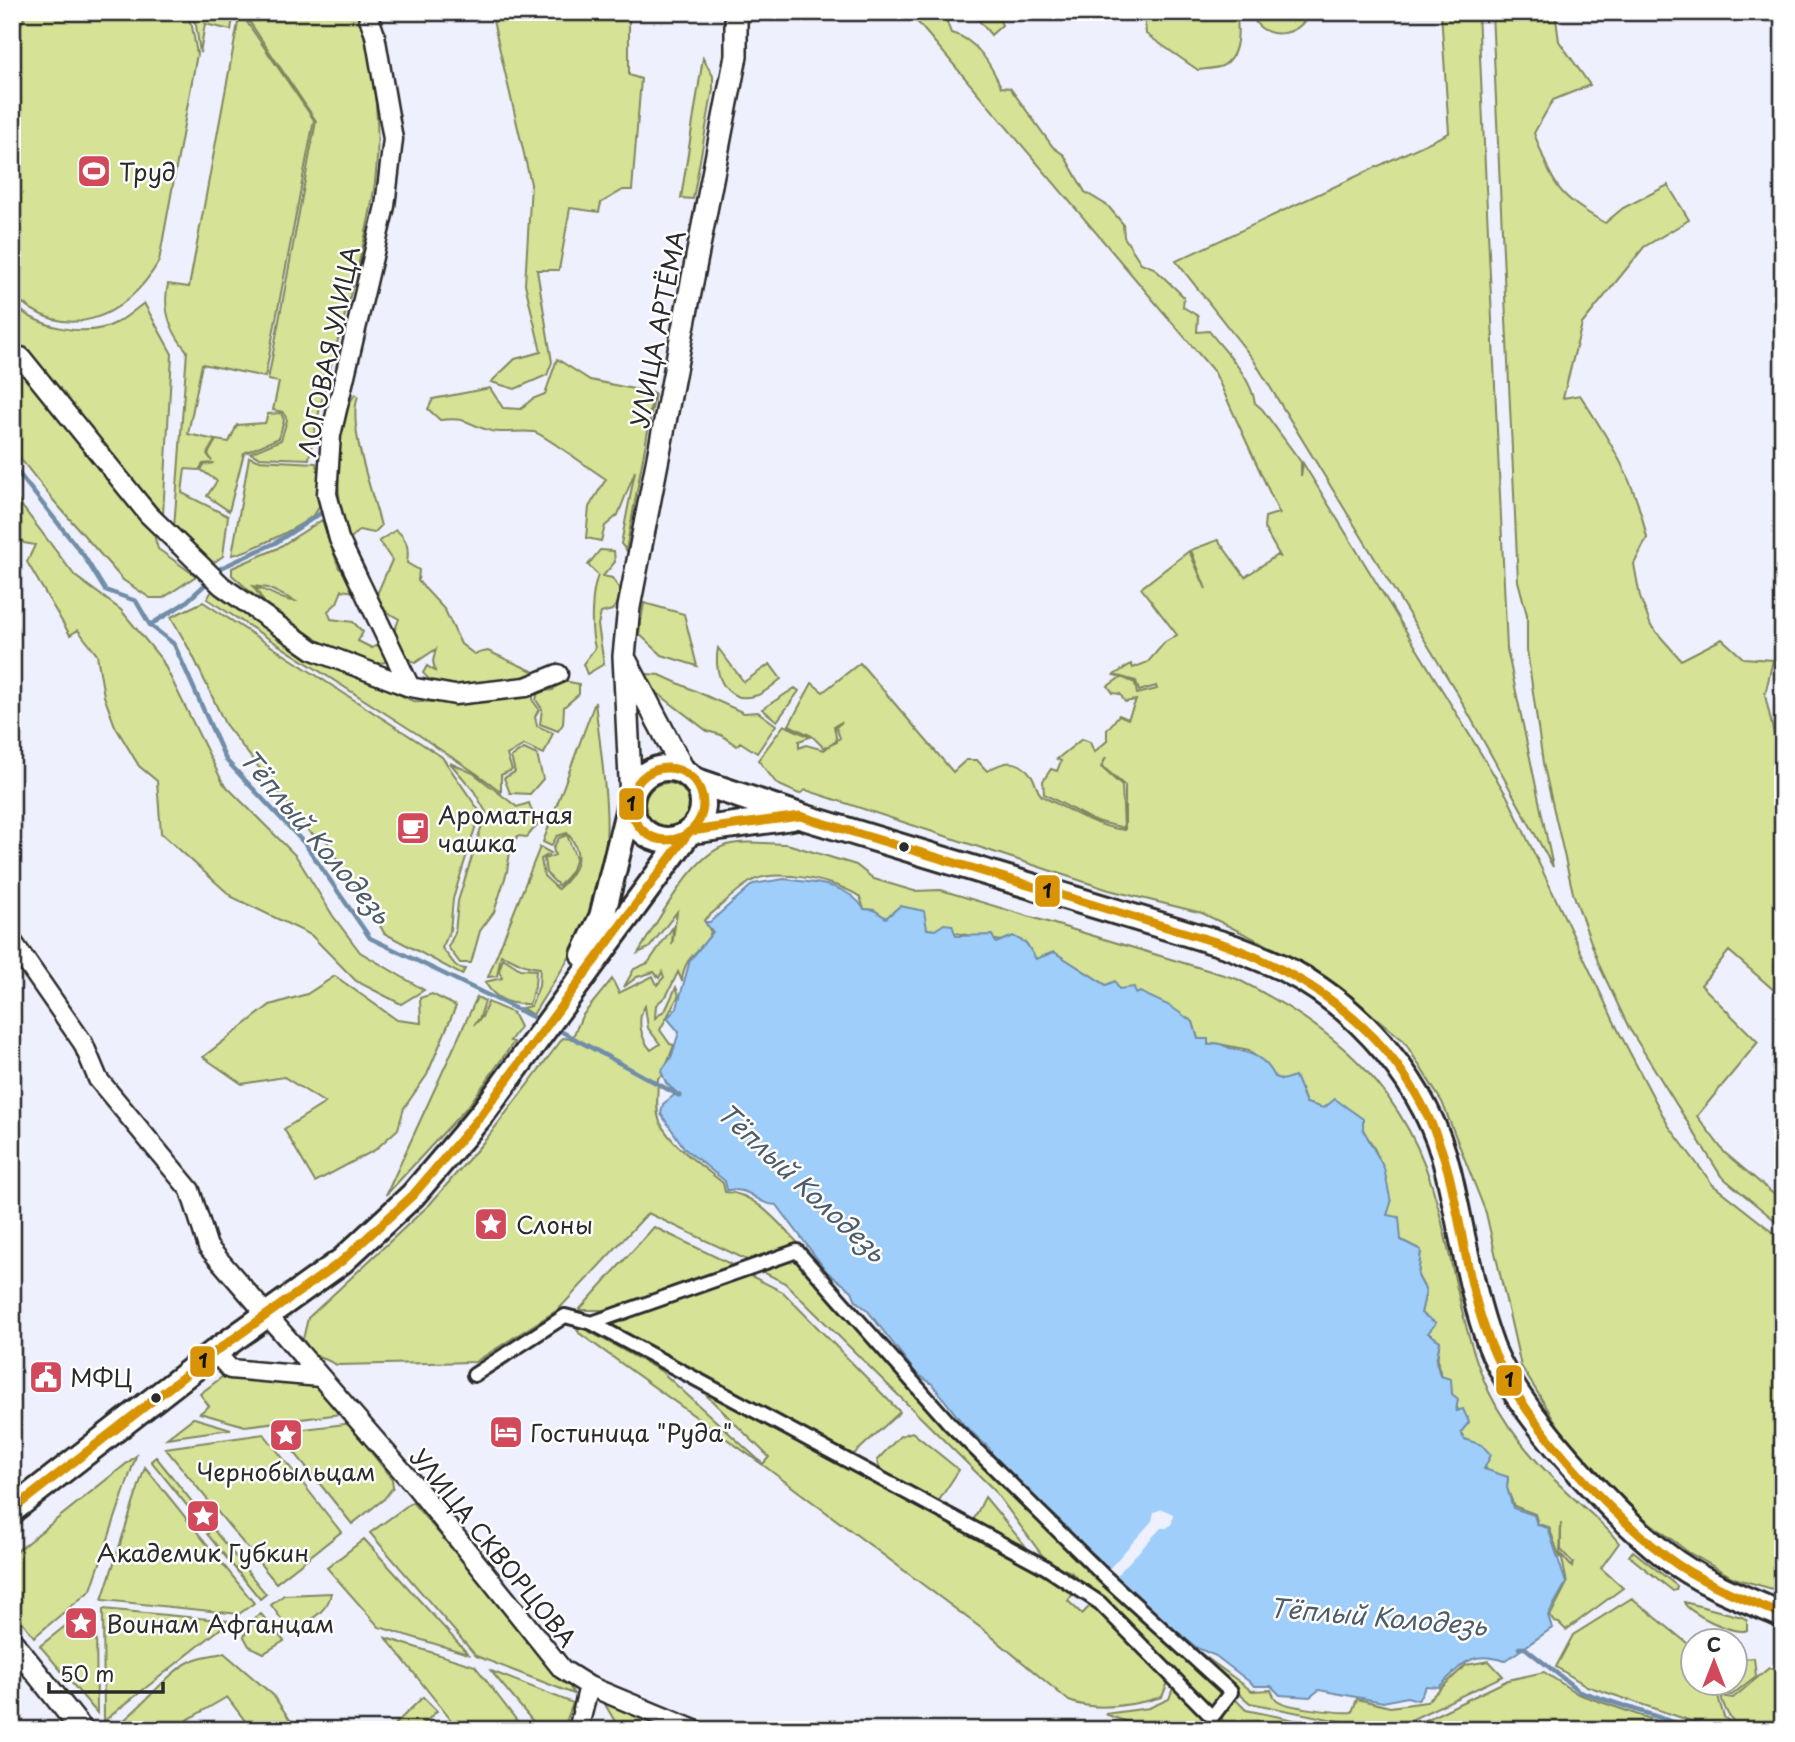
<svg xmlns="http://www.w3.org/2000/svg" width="1795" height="1742" viewBox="0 0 1795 1742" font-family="'Playpen Sans',sans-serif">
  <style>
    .green { fill: #d6e295; stroke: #808660; stroke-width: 2; fill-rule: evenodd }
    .water { fill: #9fcefb; stroke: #718da8; stroke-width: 2 }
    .pier { fill: #eef1fd }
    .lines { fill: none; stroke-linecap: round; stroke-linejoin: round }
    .stream { stroke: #718da8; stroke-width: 4.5 }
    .pedestrian-casing { stroke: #2b2b2b; stroke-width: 18 }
    .minor-casing { stroke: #2b2b2b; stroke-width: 23 }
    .tertiary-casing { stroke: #2b2b2b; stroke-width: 26 }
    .secondary-casing { stroke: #2b2b2b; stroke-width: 30 }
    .pedestrian { stroke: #fff; stroke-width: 12 }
    .minor { stroke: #fff; stroke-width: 18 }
    .tertiary { stroke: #fff; stroke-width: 21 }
    .secondary { stroke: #fff; stroke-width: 24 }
    .bus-1-casing { stroke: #fff; stroke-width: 14 }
    .bus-1 { stroke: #d89406; stroke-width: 9 }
    .bus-dot { fill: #2b2b2b; stroke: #fff; stroke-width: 2.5 }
    .labels { text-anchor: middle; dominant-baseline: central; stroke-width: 5; stroke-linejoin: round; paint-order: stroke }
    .poi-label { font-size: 24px; fill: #2b2b2b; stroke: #fff; text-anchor: start }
    .street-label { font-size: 24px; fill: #2b2b2b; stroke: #fff }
    .water-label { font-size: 26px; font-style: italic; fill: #4e5c69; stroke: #fff }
    .line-badge { stroke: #fff; stroke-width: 2.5 }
    .pale-badge-label { font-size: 19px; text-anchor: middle; font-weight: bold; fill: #111 }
  </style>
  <rect width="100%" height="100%" fill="#eef1fd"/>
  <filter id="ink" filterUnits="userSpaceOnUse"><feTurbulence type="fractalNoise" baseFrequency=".0143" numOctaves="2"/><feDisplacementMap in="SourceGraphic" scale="14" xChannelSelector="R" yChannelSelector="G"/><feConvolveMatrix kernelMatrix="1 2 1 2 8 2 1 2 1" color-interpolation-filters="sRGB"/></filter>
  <g filter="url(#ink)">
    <!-- green -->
    <path class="green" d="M27,12H185L192,26L197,54L159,261C127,318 63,347 12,293V70L20,26Z
      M190,12H234L231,30L205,24L200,53L196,25Z
      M240,12L314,120L265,377L202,364L188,434L215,440L207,454L212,461L208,454L216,440L229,442L237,425L265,423L268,414L281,413L284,420L279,438L244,453L229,511L207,496L217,481L201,470L204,465L214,463L203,464L199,470L185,469L182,493L228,516L223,556L209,566L174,528L187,351C170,331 162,310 168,284L189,287Z
      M243,12H357C376,69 383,136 373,196C358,285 325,370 309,459L258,457L250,453L281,440L287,420L283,412L273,410L279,382L268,380L316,121Z
      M491,12H629V75L641,79L632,190H623L601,203L599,212L570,208L559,270H537L552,362L547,375L515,389L491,382L515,359L541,352L525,284L531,184Z
      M909,12H943L951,33C977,39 991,65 1001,87L1010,88L1053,147L1064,155L1085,192L1108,206L1123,224L1124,237L1141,263L1154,268L1184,297L1183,307L1198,316L1197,332L1209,331C1226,353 1250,375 1255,403L1262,409L1301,462V476L1303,463L1507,796L1619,1032L1668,1125L1713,1185L1783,1240V1592L1734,1578L1688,1552L1619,1499L1562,1432L1521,1366L1486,1213L1442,1102L1404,1041L1363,1007L1310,966L1202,913L1109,890L806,790L799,794L777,784L758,760L784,725L810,737L799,741V748L806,745L824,750L840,738L836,727L842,722L834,726L837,742L824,748L812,736L789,725L812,683L823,692L860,663L953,772L966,760H977L987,771C1004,761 1018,757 1032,776C1036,783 1036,790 1042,796C1069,810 1095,827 1125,830V786L1102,766L1106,757L1101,767L1122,786L1124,828L1092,820L1044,794L1043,781L1051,769L1057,771L1061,761L1057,759L1082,739L1090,742L1094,752L1107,741V730L1119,715L1128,719L1136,700L1125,702L1120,694L1113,693L1108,686L1121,677L1135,683L1137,694L1157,689L1156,686L1139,691L1136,681L1114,675L1131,664L1133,668L1148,662L1165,642L1177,635L1141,588L1189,551L1206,589L1191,550L1218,540L1245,577L1277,555L1281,558L1264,528L1265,517L1278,513L1280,515L1215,373Z
      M972,12H996L1002,25L991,35Z
      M1144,12H1236C1239,29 1240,57 1222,66C1215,69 1205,69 1198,70L1146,34Z
      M1251,12H1309C1301,39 1258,42 1251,12Z
      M1441,12H1478L1507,649L1553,867L1457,693L1253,359L1176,261L1449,133Z
      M1492,12H1555L1559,41L1590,85L1553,100L1534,133C1554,186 1555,194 1605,223L1623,208L1668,185L1689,220L1644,247L1582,324L1563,398L1580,395C1612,444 1635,480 1647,538L1634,564L1640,597L1651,626L1681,660L1722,639L1743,658L1773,660L1765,695L1783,774V998L1729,951L1701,985L1758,1042L1697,1116L1725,1153L1783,1202V1227L1721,1176L1629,1028L1600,967L1573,893L1543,763L1527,650V615L1518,581Z
      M703,58L713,76V89L693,199L681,198Z
      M12,302C35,328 87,339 118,322C127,317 136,309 144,303L172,354L163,515L12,338Z
      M12,355L152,528L158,549L196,576L163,598H150L123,580L54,501L12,448Z
      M557,359L590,380L653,393L649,415L655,393L626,550L621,544L635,471L618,515L605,526L601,541L586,538L589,507L606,479C593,471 542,433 534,432C520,430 505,434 491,431C466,425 472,417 440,420L428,409L433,399L490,388L503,408L521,409L532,399L545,394Z
      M355,394L358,396C347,427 373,493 381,526L374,533L359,530L347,542C337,500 330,431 355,394Z
      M249,457L257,460L316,463C319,477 326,500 316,512C306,525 248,552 232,555Z
      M12,493L75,576L121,610L162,660L223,783L296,856L333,916L360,952L424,990L401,1004L356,981L311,935L232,897L161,833L157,781L139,766L115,726L104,696L97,655L78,630L70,635L27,562L35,545L24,543L12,531Z
      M322,520L339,568L353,576L355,592L342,590L337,603L328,611L331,619L353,622L363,632L358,641L372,648L383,642L390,653L385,662C355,669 289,629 268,607C263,602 259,594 256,588C270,590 283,602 295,601L268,588L253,586L265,605L232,575V568L276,549Z
      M396,530C408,539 409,549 407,563L419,570L418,581L445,610L461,644L474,654L488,651L539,674C514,689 443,699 423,673L427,666L435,671L433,661L436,649L415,663L403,654L393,635L399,619L380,608L377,594L392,560L379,541Z
      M600,550L614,551L615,562L603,576L612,578L619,588V601L612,610L601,613L598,625L604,664L587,674L583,664L595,648C590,629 591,593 598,575L588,565Z
      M214,588L312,655L413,701L454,703L533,693V701L539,709L535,717L537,726L553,733L544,754L524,745L507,755L512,770L501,775V792C475,770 446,755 419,735L207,599Z
      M203,602L442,757L480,812L453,899L450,931L442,948L457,967L465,969L462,975L384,933L364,895L345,875L327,841L310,833L225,724L193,656L171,617Z
      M644,603L684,614L697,666L662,655L639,634Z
      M718,648L744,682L770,664L781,679C774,684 766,692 758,695C725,706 713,674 718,648Z
      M647,674L660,675L744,713L758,712L776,725L757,753L740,742L737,746L721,735L707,731L647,685Z
      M560,680L579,684V694L564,707L563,724L558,731L540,724L542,709L536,700L538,692L553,690Z
      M795,688L799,691L777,721L762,709Z
      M595,702C603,773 618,844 592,913C580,946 551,984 533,1015L522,1008L531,1006L539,986L540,968C518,966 519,960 501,955L497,976L488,977L540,847L551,853L541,859L544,876L558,889C577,872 586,854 567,833L557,836L551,846L543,842Z
      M524,749L537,755L543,779L530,794L510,793L504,778L515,772L511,757Z
      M450,763L473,773L517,807L529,803L537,825L527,837L518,836L511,844L507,872L494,912L480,931L471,963H460L448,947L455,933L458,901L486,812L474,791Z
      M645 805a22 22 0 1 1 44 0a22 22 0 1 1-44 0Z
      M567,835L576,858L571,872L559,886L546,873L544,859L555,855L553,848L559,838Z
      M787,844L856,865L874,879L914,891L941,890L1237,979C1337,1029 1408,1091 1437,1203C1454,1265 1462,1333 1489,1392C1507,1430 1536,1463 1567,1492C1585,1509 1604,1523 1619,1543L1601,1568L1623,1588L1566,1630L1559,1623L1554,1622L1550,1616L1567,1583L1561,1554L1572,1567L1573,1563L1561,1550V1523L1560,1558L1549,1527L1538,1524L1535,1514L1514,1506L1507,1488L1508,1477C1482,1472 1484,1470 1482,1445L1464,1440L1461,1432L1469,1422C1457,1412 1457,1407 1451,1394C1440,1370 1434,1370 1440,1341L1428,1333L1421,1313L1426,1291L1418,1276L1421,1250L1401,1240L1387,1215C1391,1202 1387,1196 1385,1183C1376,1132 1355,1118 1306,1103L1301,1089L1274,1077L1249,1050L1214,1043L1208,1045L1198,1039L1193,1022L1141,992L1135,994L1106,985L1054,952L1036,959L1026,943C992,943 962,932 927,929L923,911L900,906L886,918L874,910L864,909L860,897C838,881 775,867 750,882C734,892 719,908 704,920L711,932C704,951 684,953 682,981L678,972L667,995L656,1005L655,1018L666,1009L676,987L679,995L660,1030L670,1044L674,1045L663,1075L658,1078C658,1092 655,1110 660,1122C671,1146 704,1167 723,1183L725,1192C755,1192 780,1225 800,1245L751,1262L648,1213L559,1309L475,1362L337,1365L312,1353L303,1339L308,1318L430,1204L487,1138L563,1038L572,1039L582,1016L612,979L619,993L653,976L657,985L664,977L662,972L659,978L654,972L637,977L624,987L634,969L648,963L673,927L672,945L677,912L649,948L638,953C657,923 692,854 727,845C745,840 768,844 787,844ZM645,1006L648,1028L660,1044L651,1050C641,1039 636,1019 645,1006Z
      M503,958L520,969L536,970L535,986L529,1004C510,1005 494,999 485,982L502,978L499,971Z
      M335,976L397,1020L421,1023L420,998L432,994L456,1006L427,1075L404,1108L398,1129L375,1150L315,1182L284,1129L325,1103L284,1077L242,1084L203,1057L270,1005L307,994Z
      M477,997L485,1001L480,1017L474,1025L482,1017L488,1002L513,1013L520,1027L510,1041L514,1042L469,1105L386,1195Z
      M654,1227L739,1268L613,1310H579Z
      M797,1255L1044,1526L1064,1538L1225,1690L1212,1710L1071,1572L1052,1564L1042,1555L993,1489L785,1283L757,1269Z
      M749,1275L783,1292L900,1412L853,1455L604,1324Z
      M574,1323L661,1371L763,1464L769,1457L699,1388L1074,1592L1068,1601L1082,1614L1093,1603L1169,1680L1162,1697C1134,1705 1096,1712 1069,1701L985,1631L763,1465L579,1333Z
      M222,1377L314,1384L341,1414L245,1426L200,1413L209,1406L200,1394Z
      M193,1418H194L231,1429L167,1438Z
      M353,1423L373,1447L370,1451L392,1479L393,1487L384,1499L352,1524L287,1443L300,1435L296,1430Z
      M912,1432L959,1470L938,1502L880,1469L877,1460L900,1436Z
      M264,1434L341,1532L276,1583L165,1448Z
      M136,1456L91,1590L34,1637L12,1608V1555Z
      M156,1457L198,1509L193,1513L151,1461Z
      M145,1467L254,1603L239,1614L102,1600Z
      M985,1497L1032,1554L973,1521Z
      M412,1502L567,1682L574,1694L476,1656L370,1533Z
      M213,1529L266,1594L260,1599L207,1534Z
      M364,1539L468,1654L379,1627L327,1568Z
      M1633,1551L1677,1586L1676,1590L1673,1591L1629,1556Z
      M331,1593C329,1612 306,1622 291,1632L271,1605L284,1595Z
      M1632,1598L1693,1648L1694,1682H1736V1659L1754,1658L1756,1676L1732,1695L1717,1693L1724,1717L1739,1730H1718L1587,1686L1556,1667L1573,1635Z
      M1684,1602L1742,1617L1747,1620V1630C1735,1636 1686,1612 1684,1602Z
      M103,1609L230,1621L104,1721Z
      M261,1614L284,1641L264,1653L249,1646L244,1637L250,1621Z
      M69,1623L83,1638L96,1628L97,1713L40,1646Z
      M386,1638L475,1666L524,1730H459Z
      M1199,1652L1252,1691L1271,1690C1273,1694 1274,1698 1277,1700C1287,1708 1339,1713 1352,1712L1357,1699L1390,1707L1426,1702L1466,1665L1489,1661L1503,1676L1390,1730H1383L1250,1703L1199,1660Z
      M224,1653L273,1695L297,1730H252L227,1697L175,1727L116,1726C141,1710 167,1672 191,1661C200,1656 214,1655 224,1653Z
      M1769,1668L1783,1673V1725L1780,1730C1746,1730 1731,1733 1721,1696L1733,1698Z
      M491,1671L573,1703L563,1730H540Z
      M1544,1672L1578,1694L1682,1730H1405L1508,1680Z
      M1174,1685L1213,1730H1149L1105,1714L1149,1708L1169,1699Z
      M423,1697L437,1711L417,1730H389Z
      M1234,1698L1246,1710L1342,1730H1226L1221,1715Z
      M603,1701L681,1730H620Z"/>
    <!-- water -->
    <path class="water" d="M784,879C812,883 847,882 864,909L874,910L886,918L900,906L924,911L927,929L935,930L944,924L952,925L956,936L992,935L996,943L1013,936L1026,943L1036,959L1054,952L1106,985L1115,981L1119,989L1134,987L1136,994L1140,992L1170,1006L1193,1022L1198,1039H1208V1045C1217,1041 1222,1045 1230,1048C1250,1053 1265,1056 1275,1077L1282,1080L1295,1076L1306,1103L1324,1108L1335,1099L1363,1119V1129L1384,1168L1391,1203L1387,1215L1399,1217L1401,1240L1421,1250L1418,1276L1426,1291L1421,1313L1436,1323L1428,1333L1440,1341L1436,1361L1440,1376L1451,1379L1452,1394L1458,1399L1456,1411L1463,1409L1469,1422L1461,1432L1464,1439L1482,1445L1491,1455L1484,1469L1508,1477L1507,1488L1513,1508L1534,1515L1537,1525L1548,1528L1566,1583L1548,1615L1552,1628L1505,1661C1470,1650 1463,1664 1439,1687L1426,1686L1418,1700L1407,1697L1383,1702L1319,1690L1310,1697L1280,1695L1271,1686H1255L1216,1656L1197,1648L1134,1596L1096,1556L1074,1539L1069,1529L997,1463L989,1448L964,1425L932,1384L916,1373L867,1310L856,1301L852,1291L827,1272L777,1205C756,1205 753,1187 727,1190L725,1181L685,1149L661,1114L663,1104L677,1093L666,1083L661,1071L671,1058L679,1032L667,1018L677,1008L690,960L713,932L705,922H710L753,884Z"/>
    <!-- pier -->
    <path class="pier" d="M1162,1509L1173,1514L1172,1523L1167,1528H1161L1115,1577L1108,1570L1152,1521L1154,1512Z"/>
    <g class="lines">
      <!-- stream -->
      <path class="stream" d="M12,465L84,556L105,590L136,601L150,625L174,644L226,760L305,844L370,938L541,1021
        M215,574L221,568L275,543L327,509
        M150,625L185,603L209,581
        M555,1028L680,1096
        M1519,1648H1525L1579,1691L1697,1730"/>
      <!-- pedestrian casing -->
      <g class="pedestrian-casing">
        <path id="pedestrian" d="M474,1375L565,1316L592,1323L1045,1567L1100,1603L1212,1717L1231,1692L1104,1576L950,1424L797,1251L592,1323"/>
      </g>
      <!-- minor casing -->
      <g class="minor-casing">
        <path id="minor" d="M367,12L375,35L393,139L385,206L331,435L327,494L339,539L410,687
          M21,357L148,514L222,586L313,650L410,687L455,695L526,687L558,674
          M12,941L83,1043L98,1079L190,1190L208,1247L416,1487L562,1669L589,1686L695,1730
          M215,1352L230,1369L320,1377
          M578,1730L589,1686"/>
      </g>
      <!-- tertiary casing -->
      <g class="tertiary-casing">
        <path id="tertiary" d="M626,661L685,773
          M631,799L624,656L629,607L736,56V12
          M12,1642L82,1730"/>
      </g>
      <!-- secondary casing -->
      <g class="secondary-casing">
        <path id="secondary" d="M631 804a36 36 0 1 1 72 0a36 36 0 1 1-72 0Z
          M694,780L800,816L1229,946C1247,953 1266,960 1283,968C1361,1007 1428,1086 1448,1171C1462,1228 1470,1290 1491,1346C1515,1409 1612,1513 1665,1555C1701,1583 1742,1598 1783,1615
          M691,831L792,817
          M584,955L602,917L631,799
          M12,1510L215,1352L342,1261L413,1195L482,1114L689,832"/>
      </g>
      <!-- pedestrian -->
      <use href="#pedestrian" class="pedestrian"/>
      <!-- minor -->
      <use href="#minor" class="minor"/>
      <!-- tertiary -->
      <use href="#tertiary" class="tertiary"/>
      <!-- secondary -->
      <use href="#secondary" class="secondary"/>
      <!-- bus-1 casing -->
      <g class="bus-1-casing">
        <path id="bus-1" d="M631 804a36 36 0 1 1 72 0a36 36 0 1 1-72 0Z
          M691,831L800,816L1229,946C1336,987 1417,1056 1448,1171C1463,1229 1468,1290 1491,1345C1520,1418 1614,1521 1678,1565C1710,1586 1747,1600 1783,1615
          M12,1510L215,1352L342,1261L413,1195L482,1114L689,832"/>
      </g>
      <!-- bus-1 -->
      <use href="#bus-1" class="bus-1"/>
    </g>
  </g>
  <!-- icons -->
  <defs>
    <g id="stadium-square" transform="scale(1.75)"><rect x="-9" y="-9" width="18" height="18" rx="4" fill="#d1495b" stroke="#fff"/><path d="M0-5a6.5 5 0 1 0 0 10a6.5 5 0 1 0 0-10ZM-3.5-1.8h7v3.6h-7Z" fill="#fff"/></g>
    <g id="cafe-square" transform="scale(1.75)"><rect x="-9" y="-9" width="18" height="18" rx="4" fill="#d1495b" stroke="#fff"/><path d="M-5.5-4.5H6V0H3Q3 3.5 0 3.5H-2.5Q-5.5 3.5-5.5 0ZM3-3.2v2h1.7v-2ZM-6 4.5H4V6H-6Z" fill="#fff"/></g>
    <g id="sight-square" transform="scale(1.75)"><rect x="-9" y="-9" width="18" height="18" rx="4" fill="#d1495b" stroke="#fff"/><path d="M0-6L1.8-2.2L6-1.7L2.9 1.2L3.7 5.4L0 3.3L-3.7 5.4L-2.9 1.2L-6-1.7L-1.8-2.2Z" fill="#fff"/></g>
    <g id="civic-square" transform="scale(1.75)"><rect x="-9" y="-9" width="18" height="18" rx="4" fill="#d1495b" stroke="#fff"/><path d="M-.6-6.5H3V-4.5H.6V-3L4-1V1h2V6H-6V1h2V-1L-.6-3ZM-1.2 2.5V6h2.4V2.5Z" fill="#fff"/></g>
    <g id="hotel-square" transform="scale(1.75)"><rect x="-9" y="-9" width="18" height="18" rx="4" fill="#d1495b" stroke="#fff"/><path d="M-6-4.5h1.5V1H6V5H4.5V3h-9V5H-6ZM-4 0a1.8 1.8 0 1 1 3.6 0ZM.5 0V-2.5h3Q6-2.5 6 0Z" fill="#fff"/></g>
  </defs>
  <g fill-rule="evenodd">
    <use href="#stadium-square" x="94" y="171"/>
    <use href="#cafe-square" x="413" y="828"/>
    <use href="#sight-square" x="491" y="1224"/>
    <use href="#civic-square" x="46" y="1377"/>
    <use href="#hotel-square" x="506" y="1432"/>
    <use href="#sight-square" x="286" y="1435"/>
    <use href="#sight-square" x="203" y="1516"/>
    <use href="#sight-square" x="81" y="1623"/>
  </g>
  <!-- markers -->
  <g class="bus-dot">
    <circle cx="904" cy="847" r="6"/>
    <circle cx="156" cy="1398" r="6"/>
  </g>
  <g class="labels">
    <!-- poi labels -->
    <g class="poi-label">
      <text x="119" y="171">Труд</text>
      <text x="438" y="814">Ароматная<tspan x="438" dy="28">чашка</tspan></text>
      <text x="516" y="1224">Слоны</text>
      <text x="70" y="1377">МФЦ</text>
      <text x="530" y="1432">Гостиница "Руда"</text>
      <text x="286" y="1471" text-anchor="middle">Чернобыльцам</text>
      <text x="203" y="1552" text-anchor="middle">Академик Губкин</text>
      <text x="106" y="1623">Воинам Афганцам</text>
    </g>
    <!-- street labels -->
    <g class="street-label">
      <text transform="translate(657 329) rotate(-79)">УЛИЦА АРТЁМА</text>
      <text transform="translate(328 351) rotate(-78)">ЛОГОВАЯ УЛИЦА</text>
      <text transform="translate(494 1547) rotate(51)">УЛИЦА СКВОРЦОВА</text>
    </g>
    <!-- water labels -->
    <g class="water-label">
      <text transform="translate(316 836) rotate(50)">Тёплый Колодезь</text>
      <text transform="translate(802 1182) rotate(43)">Тёплый Колодезь</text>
      <text transform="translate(1378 1616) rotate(5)">Тёплый Колодезь</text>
    </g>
  </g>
  <g class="line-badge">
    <rect x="618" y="787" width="27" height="34" rx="7" fill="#d89406"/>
    <rect x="1034" y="874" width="27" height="34" rx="7" fill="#d89406"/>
    <rect x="189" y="1345" width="27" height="33" rx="7" fill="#d89406"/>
    <rect x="1495" y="1364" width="28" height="33" rx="7" fill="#d89406"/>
  </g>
  <g class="pale-badge-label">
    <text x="631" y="811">1</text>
    <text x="1047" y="898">1</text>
    <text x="203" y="1368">1</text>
    <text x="1509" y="1387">1</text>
  </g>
  <!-- margin -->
  <rect width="1795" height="1742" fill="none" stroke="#fff" stroke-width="42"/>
  <rect x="21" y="21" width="1753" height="1700" fill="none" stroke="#2b2b2b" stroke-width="2.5" filter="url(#ink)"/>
  <!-- north arrow -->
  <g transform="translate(1714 1662)"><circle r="33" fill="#ffffff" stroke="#aaaaaa" stroke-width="2"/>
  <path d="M0-5L12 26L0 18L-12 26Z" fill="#d1495b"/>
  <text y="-10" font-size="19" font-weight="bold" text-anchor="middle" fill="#2b2b2b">С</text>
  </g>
  <!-- scale -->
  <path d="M49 1682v10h114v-10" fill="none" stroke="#2b2b2b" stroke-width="3.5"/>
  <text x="60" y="1682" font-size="21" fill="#2b2b2b" stroke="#ffffff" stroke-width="5" paint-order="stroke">50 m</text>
</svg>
